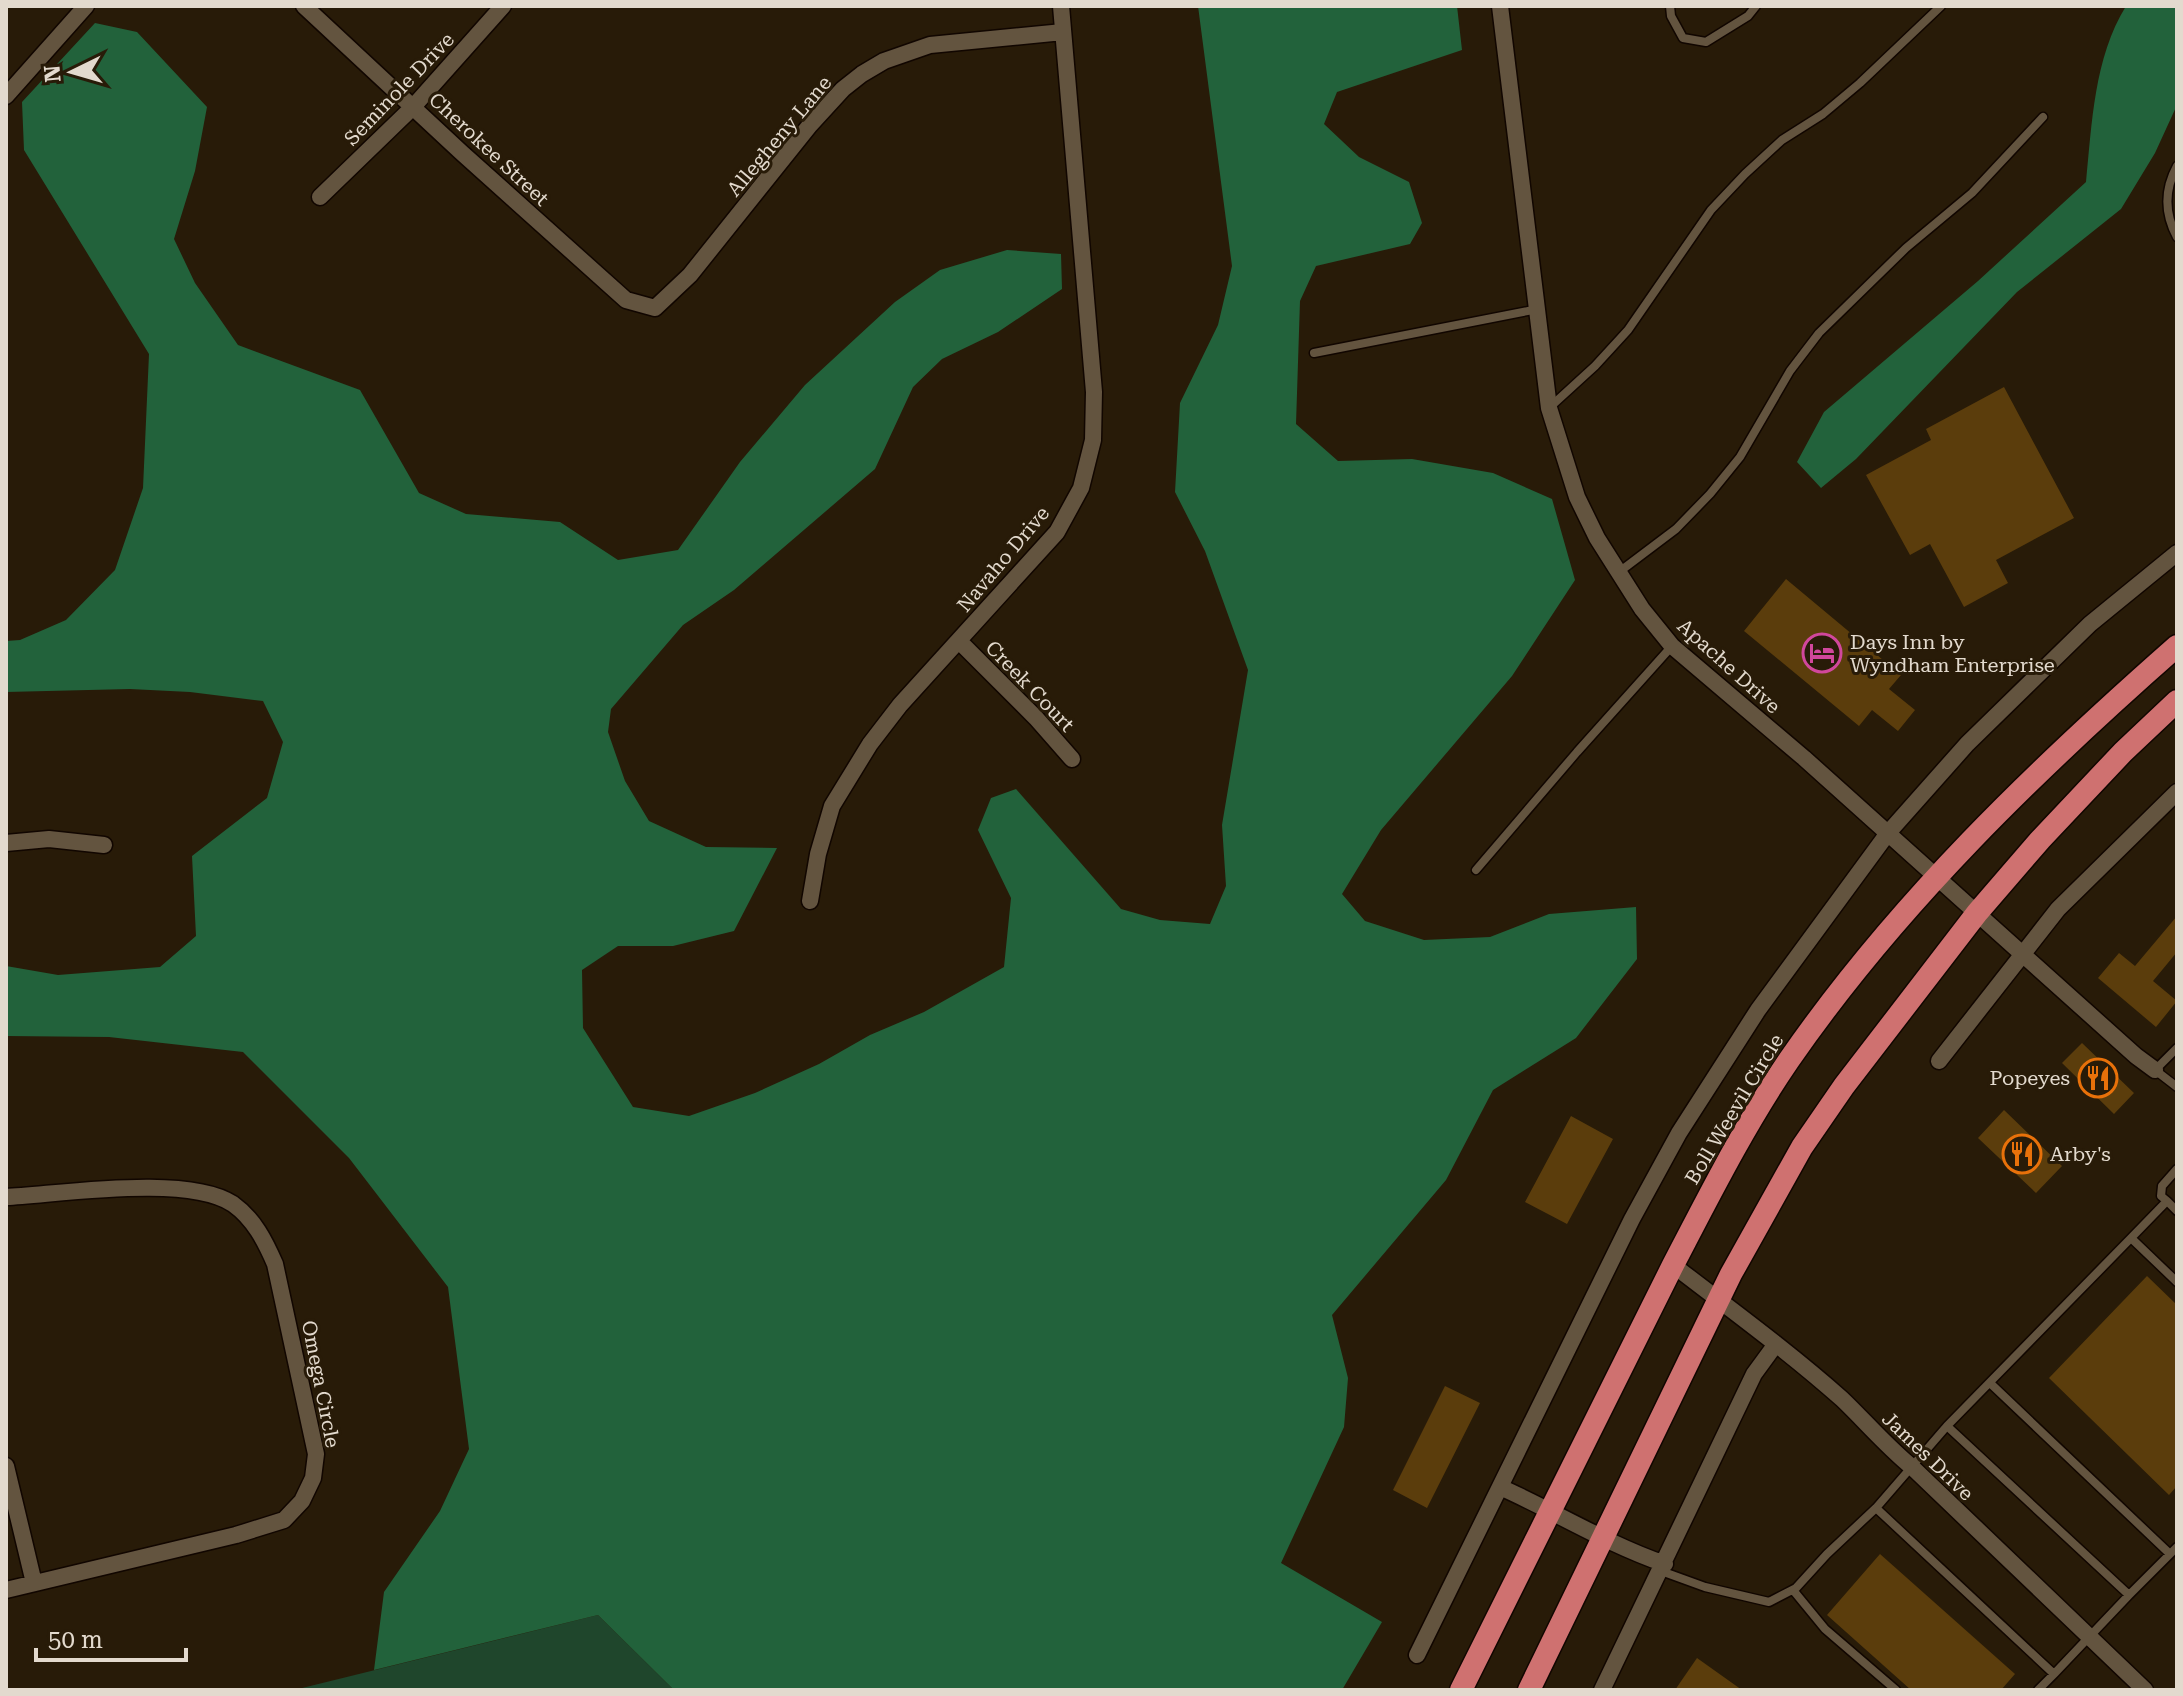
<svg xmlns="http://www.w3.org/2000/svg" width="2183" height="1696" viewBox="0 0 2183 1696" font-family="'Roboto Serif',serif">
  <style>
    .green { fill: #1f462c }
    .forest { fill: #22623b }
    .building { fill: #5b3d0c }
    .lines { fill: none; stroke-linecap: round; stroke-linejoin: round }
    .service-casing { stroke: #110600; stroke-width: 11 }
    .minor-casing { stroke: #110600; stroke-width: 19 }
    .trunk-casing { stroke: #110600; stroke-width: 25 }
    .service { stroke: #63543f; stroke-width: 8 }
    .minor { stroke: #63543f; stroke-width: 16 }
    .trunk { stroke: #cf7170; stroke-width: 22 }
    .labels { text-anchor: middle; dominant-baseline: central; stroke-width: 6; stroke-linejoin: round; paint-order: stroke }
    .street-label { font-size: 20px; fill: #e3dace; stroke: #281b08 }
    .poi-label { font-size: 20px; fill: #e3dace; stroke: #281b08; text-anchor: start }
  </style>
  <rect width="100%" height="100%" fill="#281b08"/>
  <!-- green -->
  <path class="green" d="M598,1615L674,1690H294Z"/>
  <!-- forest -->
  <path class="forest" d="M1198,6H1457L1462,50L1337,92L1324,124L1359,157L1409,182L1422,223L1410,244L1316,266L1300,301L1296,424L1338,461L1412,459L1493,473L1552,499L1575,580L1512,676L1381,830L1342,894L1365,921L1424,940L1490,937L1549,914L1636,907L1637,959L1576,1038L1493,1090L1446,1180L1332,1315L1348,1378L1344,1427L1281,1563L1382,1622L1342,1690H674L598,1615L374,1670L384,1592L440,1511L469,1449L448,1287L349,1158L243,1052L109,1037L6,1036V966L58,975L160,967L196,936L192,856L267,798L283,742L263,701L190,692L130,689L6,692V641L20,640L66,620L115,570L143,488L149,354L24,150L22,102L95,23L137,32L207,107L195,171L174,239L195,283L238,345L360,390L419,493L466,514L560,522L618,560L678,550L740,462L805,385L895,302L940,270L1007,250L1061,254L1062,289L998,332L942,359L913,387L875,469L734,590L683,625L611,709L608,732L625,781L649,821L706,847L777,848L734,931L673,946H618L582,970L583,1028L633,1107L689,1116L755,1093L819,1064L870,1035L924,1012L1004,967L1011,898L978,830L991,798L1016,789L1121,909L1160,920L1210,924L1226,886L1222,825L1248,670L1205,551L1175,492L1180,403L1218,325L1232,266Z
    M2126,6H2177V105L2155,153L2121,209L2017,292L1856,459L1821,488L1797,462L1824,412L1978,281L2086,182C2092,123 2094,58 2126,6Z"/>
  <!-- building -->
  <path class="building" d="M2004,387L2074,518L1996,560L2008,583L1964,607L1930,544L1910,555L1866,475L1931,440L1926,429Z
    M1786,579L1901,675L1889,689L1915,710L1898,731L1872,710L1859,726L1744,631Z
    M2177,916V952L2153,981L2177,1001L2156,1027L2098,978L2119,953L2135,966Z
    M2082,1043L2134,1093L2114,1114L2062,1063Z
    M2004,1110L2062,1166L2036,1193L1978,1138Z
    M1571,1116L1613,1139L1567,1224L1525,1202Z
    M2147,1276L2177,1305V1486L2169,1495L2049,1378Z
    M1445,1386L1480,1403L1427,1508L1393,1490Z
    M1880,1554L2015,1674L2001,1690H1911L1827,1615Z
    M1697,1658L1742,1690H1675Z"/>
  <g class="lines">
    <!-- service casing -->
    <g class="service-casing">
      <path id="service" d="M1670,6L1671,16L1683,38L1706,42L1748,16L1756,6
        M2177,166C2164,190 2164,213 2177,237
        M1314,353L1538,309
        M1549,408L1595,366L1628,330L1711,210L1745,174L1782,140L1823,114L1860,83L1941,6
        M1619,572L1676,529L1710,494L1740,457L1790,371L1819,333L1906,248L1972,193L2043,117
        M1476,870L1577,752L1672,646
        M2177,1048L2155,1070L2177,1087
        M2167,1201L2161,1196L2162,1186L2177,1169
        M2131,1238L2167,1201L2177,1211
        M1990,1383L2170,1554
        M1947,1426L2129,1595L2054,1674L1876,1508Z
        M1947,1426L2131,1238L2177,1282
        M1661,1571L1705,1587L1769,1602L1796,1588L1827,1554L1876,1508
        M1793,1590L1825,1629L1896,1690
        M2129,1595L2177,1547
        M2038,1690L2054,1674"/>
    </g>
    <!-- minor casing -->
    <g class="minor-casing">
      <path id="minor" d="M304,6L462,153L626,300L655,308L690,275L810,125L843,89L862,74L884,61L930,45L1063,32
        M1500,6L1549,408L1577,497L1597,538L1642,609L1672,646L1804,758L2136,1056L2155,1070
        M6,96L86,6
        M320,197L413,107L503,6
        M959,641L1036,718L1072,759
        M6,843L49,839L104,845
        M810,901L818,854L832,806L870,744L900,705L1057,532L1081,488L1093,440L1094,392L1061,6
        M1939,1061L2058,909L2177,792
        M6,1197C62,1194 188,1174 233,1204C254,1219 265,1241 275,1264L316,1454L313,1478L302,1501L284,1520L236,1535L6,1590
        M1673,1265C1730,1309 1788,1351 1842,1399C1866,1422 1887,1447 1913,1468L2145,1690
        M6,1466L34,1583
        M1500,1487C1556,1512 1607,1544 1665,1564
        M1417,1655L1632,1219L1679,1133L1758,1010L1888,833L1967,744L2090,624L2177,553
        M1602,1690L1754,1374L1776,1344"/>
    </g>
    <!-- trunk casing -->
    <g class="trunk-casing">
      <path id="trunk" d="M1461,1690L1673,1265C1709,1196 1745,1124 1789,1060C1897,904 2035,771 2177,646
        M1529,1690L1731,1274L1802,1147L1844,1086L1977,913L2040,840L2123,752L2177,701"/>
    </g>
    <!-- service -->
    <use href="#service" class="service"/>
    <!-- minor -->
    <use href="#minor" class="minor"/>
    <!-- trunk -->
    <use href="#trunk" class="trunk"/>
  </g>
  <!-- icons -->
  <defs>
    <g id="hotel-ring" transform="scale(2)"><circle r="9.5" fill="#281b08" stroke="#d1479c" stroke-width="1.5"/><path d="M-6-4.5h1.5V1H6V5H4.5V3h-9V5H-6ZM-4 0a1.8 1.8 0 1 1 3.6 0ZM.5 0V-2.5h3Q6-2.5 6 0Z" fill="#d1479c"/></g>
    <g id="restaurant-ring" transform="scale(2)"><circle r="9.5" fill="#281b08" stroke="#e8710a" stroke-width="1.5"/><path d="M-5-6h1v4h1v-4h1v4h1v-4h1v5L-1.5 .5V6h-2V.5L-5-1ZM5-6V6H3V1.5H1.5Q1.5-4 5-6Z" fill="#e8710a"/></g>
  </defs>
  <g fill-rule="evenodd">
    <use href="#hotel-ring" x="1822" y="653"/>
    <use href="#restaurant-ring" x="2098" y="1078"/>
    <use href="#restaurant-ring" x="2022" y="1154"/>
  </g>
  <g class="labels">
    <!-- street labels -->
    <g class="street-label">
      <text transform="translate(399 89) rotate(-46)">Seminole Drive</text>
      <text transform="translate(779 136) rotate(-50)">Allegheny Lane</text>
      <text transform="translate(489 149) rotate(43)">Cherokee Street</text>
      <text transform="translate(1003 559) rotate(-50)">Navaho Drive</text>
      <text transform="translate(1729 666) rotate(42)">Apache Drive</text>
      <text transform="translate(1030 686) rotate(46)">Creek Court</text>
      <text transform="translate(1734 1109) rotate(-59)">Boll Weevil Circle</text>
      <text transform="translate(321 1384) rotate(79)">Omega Circle</text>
      <text transform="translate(1928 1456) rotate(44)">James Drive</text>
    </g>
    <!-- poi labels -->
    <g class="poi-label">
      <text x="1850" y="642">Days Inn by<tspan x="1850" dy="23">Wyndham Enterprise</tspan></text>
      <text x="2070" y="1078" text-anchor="end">Popeyes</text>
      <text x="2050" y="1154">Arby's</text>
    </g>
  </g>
  <!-- border -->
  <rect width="2183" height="1696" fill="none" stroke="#e3dace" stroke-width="16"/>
  <!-- north arrow -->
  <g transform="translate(72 72) rotate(265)" stroke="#281b08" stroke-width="6" paint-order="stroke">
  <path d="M0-6L14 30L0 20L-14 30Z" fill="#e3dace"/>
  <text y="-12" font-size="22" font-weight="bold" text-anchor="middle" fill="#e3dace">N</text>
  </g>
  <!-- scale -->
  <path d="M36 1648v12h150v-12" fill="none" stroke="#e3dace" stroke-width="4"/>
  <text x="48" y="1648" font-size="24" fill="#e3dace" stroke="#281b08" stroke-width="6" paint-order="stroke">50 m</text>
</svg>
